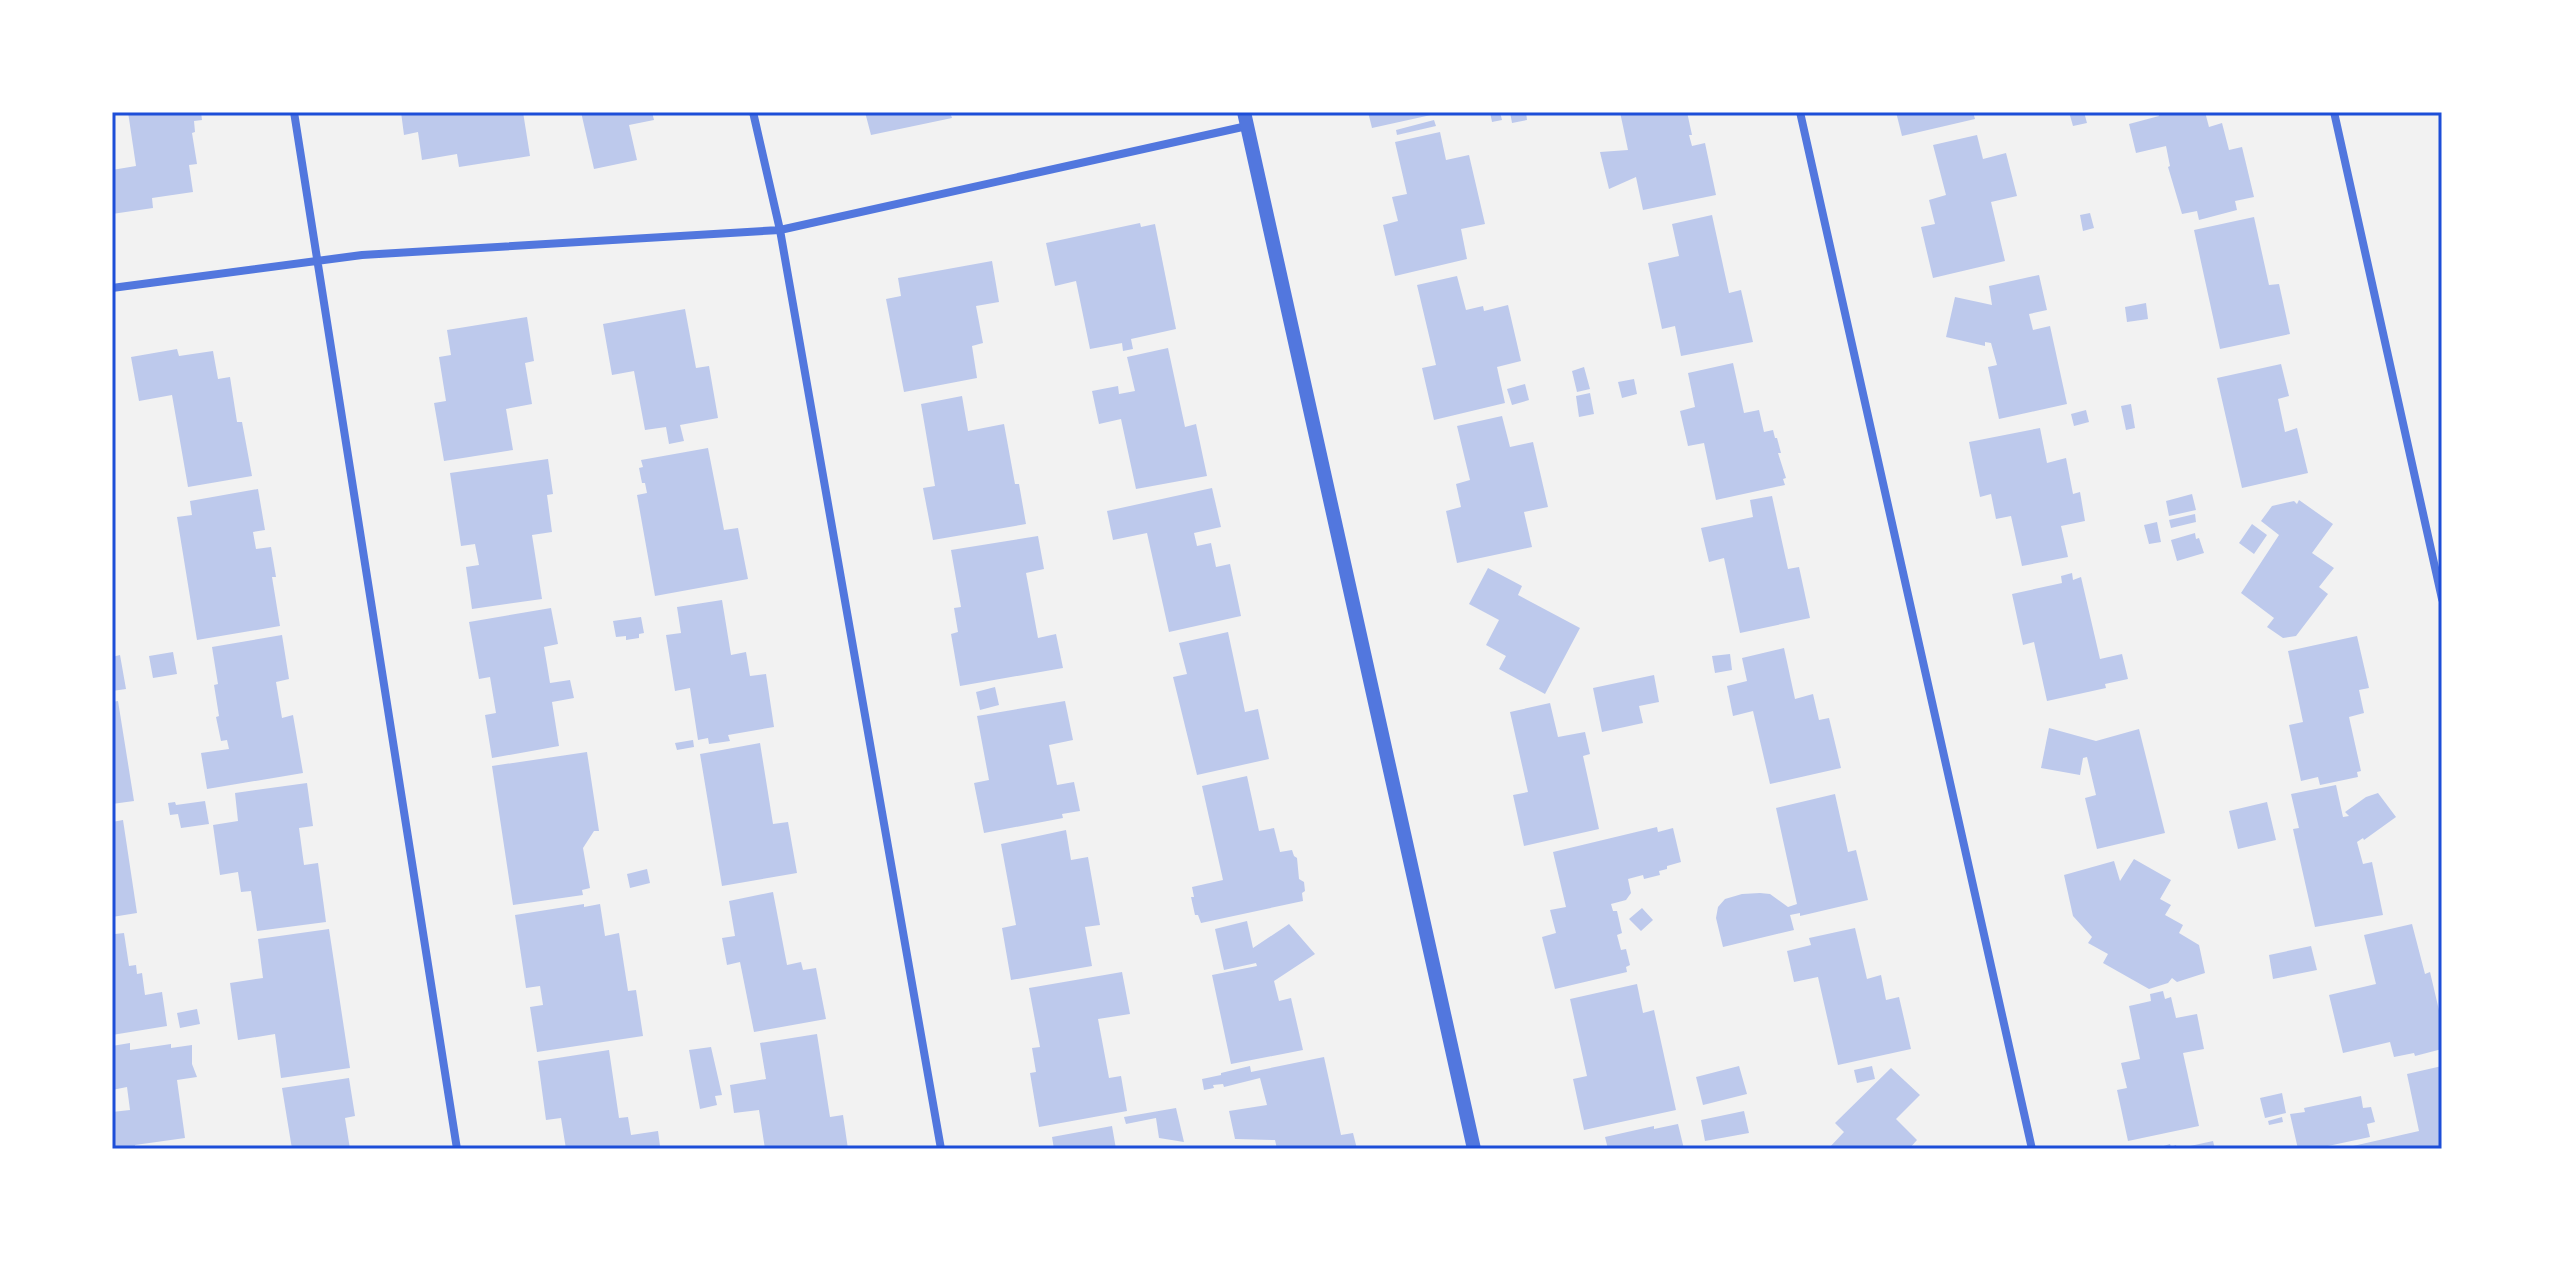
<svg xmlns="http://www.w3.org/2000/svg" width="2554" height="1261" viewBox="0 0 2554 1261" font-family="'Alegreya Sans',sans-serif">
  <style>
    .building { fill: #bdc9ec }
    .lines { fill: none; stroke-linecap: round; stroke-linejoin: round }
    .minor { stroke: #5277de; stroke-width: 8 }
    .tertiary { stroke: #5277de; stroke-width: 14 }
    .neatline { fill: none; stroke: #1d4ed8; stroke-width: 3 }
  </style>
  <rect width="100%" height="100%" fill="#f2f2f2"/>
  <!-- building -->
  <path class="building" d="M128,112H201L202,120L194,121L195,132L192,133L197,164L189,165L193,192L152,198L153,208L112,214V170L136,166Z
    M401,112H523L530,156L459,167L457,154L422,160L418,132L404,135Z
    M581,112H652L654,120L629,125L637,160L594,169Z
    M865,112H950L952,118L871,135Z
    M1368,112H1440V113L1372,128Z
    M1490,112H1500L1502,120L1492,122Z
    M1510,112H1526L1527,120L1512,123Z
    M1620,112H1687L1692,135H1689L1692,146L1705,143L1716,195L1643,210L1636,177L1609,189L1600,152L1628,150Z
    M1896,112H1973L1975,119L1902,136Z
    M2069,112H2084L2087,123L2073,126Z
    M2158,112H2205L2209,127L2222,123L2229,150L2242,147L2254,197L2235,201L2237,210L2199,220L2197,211L2182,214L2168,167L2170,166L2166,146L2136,153L2129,124L2159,116Z
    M1434,120L1436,126L1397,135L1396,130Z
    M1440,132L1446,160L1469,155L1485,224L1461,229L1467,259L1395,276L1383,225L1398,221L1392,197L1407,194L1395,142Z
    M1977,135L1983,159L2006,153L2017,196L1991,202L2005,261L1933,278L1921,227L1935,224L1929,200L1946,195L1933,145Z
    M2090,213L2094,228L2083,231L2080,215Z
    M1712,215L1729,293L1741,290L1753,342L1681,356L1675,326L1662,329L1648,263L1679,256L1672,224Z
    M2254,217L2269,285L2279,284L2290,334L2220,349L2194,230Z
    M1140,223L1141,227L1155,224L1176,329L1131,339L1133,349L1123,351L1122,343L1090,349L1076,281L1055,286L1046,243Z
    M992,261L999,302L976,306L983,343L972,346L977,378L904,392L886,299L901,296L898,278Z
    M2039,275L2047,310L2029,314L2033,330L2050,326L2067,404L1999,419L1988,367L1997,365L1991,343L1985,342V346L1946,337L1955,297L1992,305L1989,286Z
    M1457,276L1466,310L1483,306L1484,311L1508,305L1521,361L1497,367L1505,403L1434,420L1422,368L1436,365L1417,285Z
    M2146,303L2148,319L2127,322L2125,307Z
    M685,309L696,368L709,366L718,418L680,425L684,441L669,444L666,427L645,430L634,371L612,375L603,324Z
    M527,317L534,361L525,363L532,404L506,409L513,450L444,461L434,403L446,401L439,357L451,355L447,330Z
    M1168,348L1185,427L1196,424L1207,476L1136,489L1121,419L1099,424L1092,391L1118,386L1119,394L1135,391L1127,357Z
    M177,349L179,356L213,351L218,379L230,377L237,422H242L252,476L188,487L172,395L139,401L131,357Z
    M1733,363L1744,413L1759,410L1764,432L1773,430L1775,438H1777L1781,453H1778L1786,478L1783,479L1785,485L1716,500L1704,443L1688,446L1680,411L1695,407L1688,373Z
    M2281,364L2289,396L2278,399L2285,432L2297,428L2308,473L2242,488L2217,378Z
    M1584,367L1590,389L1577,392L1572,371Z
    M1634,379L1637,394L1622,398L1618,382Z
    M1525,384L1529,400L1512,405L1507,389Z
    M1590,393L1594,414L1579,417L1576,396Z
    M962,396L968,431L1004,424L1015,484H1019L1026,524L933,540L923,488L935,486L921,404Z
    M2131,404L2135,428L2126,430L2121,406Z
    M2086,410L2089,422L2074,426L2071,414Z
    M1502,416L1510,447L1533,442L1548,507L1524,512L1532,547L1457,563L1446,511L1461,507L1456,484L1470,480L1457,426Z
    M2040,428L2047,463L2066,458L2073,494L2080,492L2085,521L2061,526L2068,557L2022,566L2011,516L1996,519L1991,494L1980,497L1969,442Z
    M708,448L724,530L738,528L748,579L655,596L637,495L647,493L645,483H642L639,468L643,467L641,460Z
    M548,459L553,494L547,495L552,532L532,535L542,599L472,609L466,567L479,565L475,544L461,546L450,473Z
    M1212,488L1221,527L1194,533L1197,546L1211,543L1216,567L1230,564L1241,616L1169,632L1147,533L1113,540L1107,511Z
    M258,489L265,530L253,532L256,549L271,547L276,577H272L280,626L197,640L177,517L192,515L190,501Z
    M2192,494L2196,510L2169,516L2166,501Z
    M1772,496L1788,569L1799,567L1810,618L1740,633L1724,558L1709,562L1701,528L1753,517L1750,500Z
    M2299,500L2333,524L2312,553L2334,568L2319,587L2328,594L2296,636L2283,638L2267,627L2274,618L2241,593L2279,535L2261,521L2272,506L2294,501L2297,504Z
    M2195,514L2196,522L2171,528L2169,520Z
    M2157,522L2161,542L2149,544L2144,525Z
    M2252,524L2267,535L2254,554L2239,543Z
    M2195,533L2196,539L2199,538L2204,553L2177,561L2171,540Z
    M1038,536L1044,569L1026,573L1038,638L1056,634L1063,668L960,686L951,634L958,632L954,608L961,607L951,550Z
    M1488,568L1522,586L1518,595L1580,628L1545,694L1499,669L1506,656L1486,645L1499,620L1469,604Z
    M2072,573L2073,580L2081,577L2100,659L2122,654L2128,679L2105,684L2106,688L2047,701L2034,642L2023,645L2012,594L2062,583L2061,576Z
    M722,600L731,655L746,652L750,676L766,674L774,727L728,735L730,741L709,744L708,738L698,740L690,688L675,691L666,635L681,633L677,607Z
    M551,608L558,644L544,647L550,683L570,680L574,698L552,702L559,746L492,758L485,715L496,713L490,677L479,679L469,622Z
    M641,617L644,633L639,634V638L626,640V636L616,637L613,621Z
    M1228,632L1245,712L1258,709L1269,759L1197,775L1173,677L1187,674L1179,643Z
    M282,635L289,679L276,682L282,718L293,715L303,773L207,789L201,753L229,749L227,740L221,741L216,717L219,716L214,685L218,684L212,647Z
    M2357,636L2369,688L2359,690L2364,713L2349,717L2361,771L2357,772L2358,777L2320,785L2318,777L2301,781L2289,725L2303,722L2288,651Z
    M1784,648L1795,699L1813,694L1819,720L1829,718L1841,768L1770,784L1753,711L1733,716L1727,686L1747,681L1742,658Z
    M173,652L177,674L153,678L149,656Z
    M1730,654L1732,670L1715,673L1712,656Z
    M120,655L126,689L112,691V657Z
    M1654,675L1659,702L1639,706L1643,723L1602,732L1593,688Z
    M995,687L999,705L980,710L976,692Z
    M118,701L134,801L112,804V702Z
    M1065,701L1073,740L1049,745L1057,785L1074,782L1080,811L1062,814L1063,818L984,833L974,783L989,780L977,716Z
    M1550,703L1558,737L1585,732L1590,754L1583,756L1599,829L1524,846L1513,795L1528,792L1510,712Z
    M2049,728L2096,741L2139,729L2165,833L2097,849L2085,798L2096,795L2087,757L2083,758L2080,775L2041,768Z
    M693,740L694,747L677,750L675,743Z
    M760,743L773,824L788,822L797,873L722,886L700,754Z
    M587,752L599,831H594L583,848L590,888L582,890L583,895L513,905L492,766Z
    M1247,776L1259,831L1274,828L1280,852L1292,850L1294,856L1297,858L1299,879L1304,882L1305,891L1302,893L1303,901L1201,923L1198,915H1195L1191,897H1194L1192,887L1223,880L1202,786Z
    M307,783L313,826L299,828L304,865L318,863L326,922L257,931L251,891L241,892L238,872L220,875L213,825L238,821L235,793Z
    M2336,785L2343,817L2349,816L2345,812L2366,797L2378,793L2396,817L2364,840L2363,838L2357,842L2363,864L2372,862L2383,915L2315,927L2293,829L2299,828L2291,794Z
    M1835,794L1848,852L1856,850L1868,900L1800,916V913L1790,915L1794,930L1723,947L1716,918L1718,907L1725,899L1742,894L1760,893L1770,894L1788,907L1797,904L1776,808Z
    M205,801L209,824L181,828L178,814L170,815L168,803L175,802L176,805Z
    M2267,802L2276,840L2238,849L2229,811Z
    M123,820L137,913L112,917V822Z
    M1657,827L1658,832L1673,828L1681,862L1667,866V869L1659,871L1660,875L1644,879L1643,875L1628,879L1631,893L1626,900L1611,904L1613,911H1617L1622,933L1617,935L1621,950L1626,949L1630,965L1626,967L1627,972L1555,989L1542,937L1556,933L1550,910L1566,907L1553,852Z
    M1066,830L1071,860L1088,857L1100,925L1085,927L1092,966L1011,980L1002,928L1016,925L1001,844Z
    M2134,859L2171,880L2160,899L2171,905L2165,915L2183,925L2179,933L2199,945L2205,973L2177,982L2172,978L2168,983L2149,989L2103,963L2108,954L2088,943L2092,937L2073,916L2064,875L2114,861L2120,881Z
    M647,869L650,883L630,888L627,874Z
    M773,892L787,965L801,962L803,970L816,968L826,1019L754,1032L740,962L727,965L722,938L735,936L729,901Z
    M584,904V907L600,904L605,936L619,933L628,991L636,990L643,1036L537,1052L530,1007L543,1005L540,986L526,988L515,915Z
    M1642,908L1653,920L1641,931L1629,919Z
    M1247,921L1253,948L1289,924L1315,954L1274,981L1279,1001L1291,998L1303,1050L1231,1064L1212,975L1257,966L1256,963L1224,970L1215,929Z
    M2412,924L2425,974L2430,972L2442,1023V1049L2415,1056L2414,1053L2394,1057L2390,1042L2343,1053L2329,995L2376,984L2364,935Z
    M112,927L115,934L124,933L129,966L136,965L137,974L142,973L145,995L162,992L167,1026L112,1035Z
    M1855,928L1867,979L1881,975L1886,1000L1899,997L1911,1049L1838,1065L1818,977L1794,982L1787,951L1811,945L1809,938Z
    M329,929L350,1068L281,1078L275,1034L238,1040L230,983L263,978L258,939Z
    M2311,946L2317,970L2273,979L2269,955Z
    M1122,972L1130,1014L1098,1019L1109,1078L1121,1076L1127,1111L1039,1127L1030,1073L1036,1072L1032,1048L1040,1047L1029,988Z
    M1637,984L1643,1013L1654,1010L1676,1110L1584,1130L1573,1079L1587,1076L1570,999Z
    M2163,991L2165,999L2171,997L2176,1018L2197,1014L2204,1049L2183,1053L2199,1126L2128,1141L2117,1090L2127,1088L2121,1063L2140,1059L2129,1006L2151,1001L2150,994Z
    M197,1009L200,1024L180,1028L177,1013Z
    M817,1034L830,1117L843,1115L848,1149H765L759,1110L734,1113L730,1085L766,1079L760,1043Z
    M130,1043V1050L171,1044V1048L192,1045V1064L197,1077L177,1080L185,1138L135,1145V1149H112V1112L130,1110L127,1087L112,1090V1046Z
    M711,1047L722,1095L715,1096L717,1105L700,1109L689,1050Z
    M609,1050L619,1118L628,1117L631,1135L658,1131L660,1146L639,1149H566L561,1118L546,1120L538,1061Z
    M1324,1057L1341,1135L1353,1133L1357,1149H1277L1275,1140L1235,1139L1229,1111L1267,1105L1260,1078L1224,1087L1223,1084L1213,1085L1214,1088L1204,1090L1202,1079L1221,1075V1073L1250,1066L1251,1072Z
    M1739,1066L1747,1094L1703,1105L1696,1077Z
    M1872,1066L1875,1079L1857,1083L1854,1070Z
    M2442,1066V1149H2354L2353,1146L2419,1131L2407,1074Z
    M1891,1068L1920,1095L1896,1119L1917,1140L1909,1149H1828L1844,1132L1835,1123Z
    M349,1078L355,1116L345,1118L350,1149H292L282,1088Z
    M2282,1093L2286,1113L2265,1118L2260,1098Z
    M2361,1096L2363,1108L2371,1107L2375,1122L2367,1124L2370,1137L2314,1149L2312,1146L2298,1149L2290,1114L2305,1112L2304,1108Z
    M1176,1108L1184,1142L1159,1138L1156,1118L1126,1124L1124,1117Z
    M1744,1111L1749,1133L1705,1141L1701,1120Z
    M2282,1117L2283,1122L2269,1125L2268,1121Z
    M1678,1124L1684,1149H1608L1605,1137L1654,1126V1129Z
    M1112,1126L1116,1149H1054L1052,1137Z
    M2213,1141L2215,1149H2182L2181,1148Z
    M2170,1144L2171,1147L2176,1145L2177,1149H2154Z"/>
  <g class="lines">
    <!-- minor -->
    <path class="minor" d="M294,112L457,1149
      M753,112L780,230L941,1149
      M1800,112L2032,1149
      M2334,112L2442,599
      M112,288L362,255L780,230L1247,126"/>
    <!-- tertiary -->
    <path class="tertiary" d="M1244,112L1474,1149"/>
  </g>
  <!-- border -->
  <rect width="2554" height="1261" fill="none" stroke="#ffffff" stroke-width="228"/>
  <rect x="114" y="114" width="2326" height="1033" class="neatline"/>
</svg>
